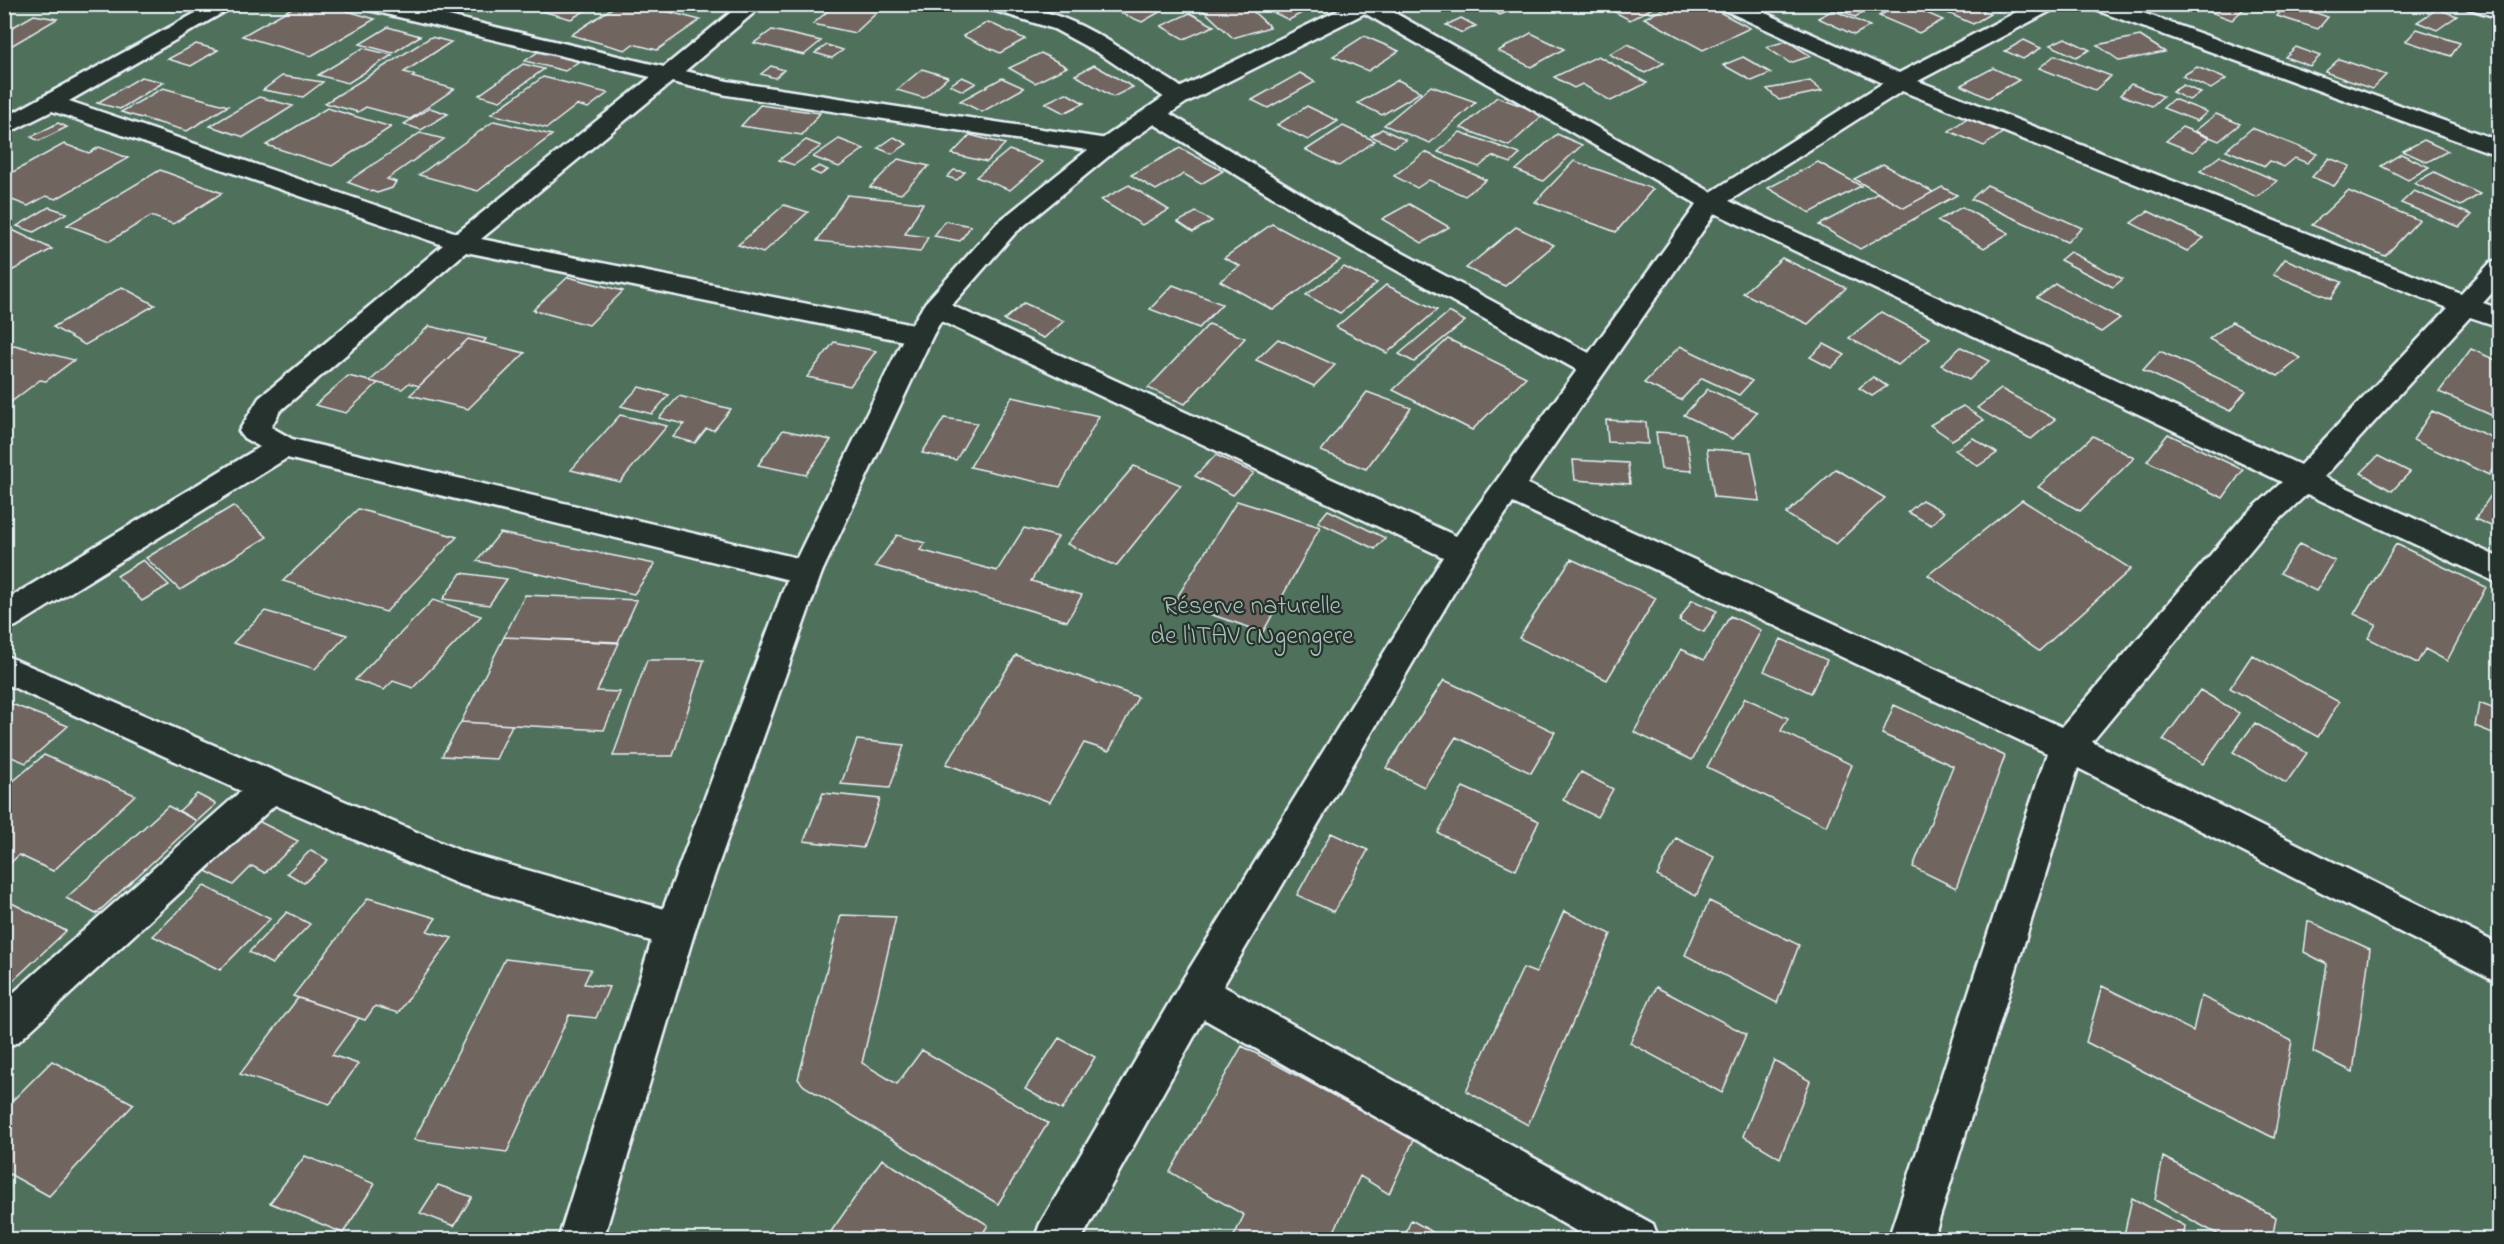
<svg xmlns="http://www.w3.org/2000/svg" width="2504" height="1244" viewBox="0 0 2504 1244" font-family="'Indie Flower',sans-serif">
  <style>
    .green { fill: #50715b; stroke: #9cb1aa; stroke-width: 1.5 }
    .building { fill: #71655e; stroke: #e8f1f8; stroke-width: 1.5 }
    .lines { fill: none; stroke-linecap: round; stroke-linejoin: round }
    .minor-casing { stroke: #e8f1f8; stroke-width: 5 }
    .tertiary-casing { stroke: #e8f1f8; stroke-width: 5 }
    .minor { fill: #26332d; fill-rule: evenodd }
    .tertiary { fill: #26332d; fill-rule: evenodd }
    .labels { text-anchor: middle; dominant-baseline: central; stroke-width: 4.5; stroke-linejoin: round; paint-order: stroke }
    .park-label { font-size: 26px; fill: #abbeb9; stroke: #26332d }
  </style>
  <rect width="100%" height="100%" fill="#26332d"/>
  <filter id="ink" filterUnits="userSpaceOnUse"><feTurbulence type="fractalNoise" baseFrequency=".0167" numOctaves="2"/><feDisplacementMap in="SourceGraphic" scale="12" xChannelSelector="R" yChannelSelector="G"/><feConvolveMatrix kernelMatrix="1 2 1 2 8 2 1 2 1" color-interpolation-filters="sRGB"/></filter>
  <g filter="url(#ink)">
    <!-- green -->
    <path class="green" d="M5,5H2499V1239H5Z"/>
    <!-- building -->
    <path class="building" d="M299,4H323L375,19L311,56L242,36Z
      M515,4H576L588,9L571,19Z
      M618,4H663L669,6L662,10L700,20L657,50L633,44L625,50L571,35Z
      M836,4H886L855,33L813,24Z
      M1120,4H1155L1165,9L1142,22L1111,9Z
      M1210,4H1245L1270,27L1233,38L1200,7Z
      M1264,4H1318L1289,20L1260,6Z
      M1481,4H1511L1517,8L1500,15Z
      M1599,4H1660L1630,20Z
      M1675,4H1704L1750,28L1703,50L1644,18Z
      M1842,4H1878L1855,17L1836,8Z
      M1900,4H1906L1943,20L1919,33L1879,16Z
      M1927,4H1969L1990,14L1973,24Z
      M1982,4H2010L1998,11Z
      M2189,4H2249L2232,20Z
      M2287,4H2290L2328,17L2318,29L2277,16Z
      M2437,9L2457,16L2437,30L2417,22Z
      M1833,10L1870,26L1854,35L1818,18Z
      M1190,13L1214,26L1184,39L1161,26Z
      M34,15L57,19L4,50V32Z
      M1461,18L1476,26L1462,33L1446,25Z
      M988,22L1025,39L1000,53L963,36Z
      M388,27L420,36L393,53L360,44Z
      M2417,29L2460,43L2451,56L2406,41Z
      M772,30L821,41L804,55L754,43Z
      M1531,33L1564,49L1531,67L1498,51Z
      M1364,36L1399,51L1368,71L1333,56Z
      M2140,36L2165,52L2120,61L2097,45Z
      M431,37L451,42L404,72L415,75L412,77L454,89L410,119L366,107L358,112L325,103Z
      M2065,38L2090,50L2076,57L2050,45Z
      M2024,40L2041,48L2023,59L2005,51Z
      M1787,41L1811,56L1790,63L1766,47Z
      M196,44L218,50L191,66L168,59Z
      M1628,44L1664,63L1645,73L1609,54Z
      M827,45L843,50L832,58L815,53Z
      M2296,47L2320,56L2310,66L2285,57Z
      M363,48L392,55L348,83L318,75Z
      M542,49L582,59L565,71L525,61Z
      M1041,53L1067,67L1035,83L1009,68Z
      M2055,55L2111,76L2095,90L2039,68Z
      M1598,56L1647,83L1611,101L1582,84L1574,88L1554,77Z
      M1743,57L1771,73L1752,81L1723,65Z
      M2339,59L2386,75L2372,89L2325,72Z
      M523,64L544,69L500,101L479,95Z
      M1094,65L1133,87L1113,97L1075,75Z
      M771,66L784,70L775,78L761,74Z
      M2197,67L2226,79L2211,89L2182,76Z
      M1993,68L2019,80L1988,98L1961,85Z
      M922,69L948,77L924,98L897,90Z
      M1300,73L1315,82L1268,108L1252,100Z
      M282,76L323,82L303,97L263,90Z
      M141,77L164,82L120,109L97,103Z
      M543,77L608,93L588,108L577,105L547,128L491,114Z
      M962,77L976,83L963,91L950,85Z
      M1002,78L1024,88L982,112L960,101Z
      M1398,80L1421,92L1382,115L1358,103Z
      M1810,81L1822,91L1779,100L1767,89Z
      M2131,84L2163,96L2152,106L2120,95Z
      M2183,85L2201,93L2189,100L2172,92Z
      M1431,86L1476,102L1430,143L1384,125Z
      M163,88L228,106L187,131L121,112Z
      M1066,93L1084,103L1064,113L1045,103Z
      M259,97L293,106L244,137L210,126Z
      M1497,97L1544,114L1509,146L1461,128Z
      M2173,99L2207,112L2197,121L2163,108Z
      M760,105L820,113L802,135L741,126Z
      M1307,106L1338,121L1308,140L1277,125Z
      M327,108L391,127L332,166L266,145Z
      M430,108L448,114L421,130L404,124Z
      M2216,114L2240,124L2219,141L2195,131Z
      M1970,116L2005,131L1984,146L1949,131Z
      M494,121L552,135L478,191L419,175Z
      M58,123L67,127L39,141L31,137Z
      M1343,126L1375,141L1339,166L1306,150Z
      M2182,127L2209,138L2193,152L2166,141Z
      M2252,128L2317,154L2307,163L2295,158L2284,167L2270,161L2265,166L2226,150Z
      M1382,129L1406,140L1394,147L1371,136Z
      M1460,132L1501,147L1520,154L1511,163L1492,156L1479,167L1438,152Z
      M420,133L444,139L387,179L396,182L392,188L377,193L347,182Z
      M1557,134L1582,145L1543,181L1516,170Z
      M970,135L1005,144L987,162L952,154Z
      M894,137L907,144L892,154L878,148Z
      M839,139L864,149L839,167L813,157Z
      M806,140L821,146L794,165L779,160Z
      M2424,140L2448,151L2427,162L2403,151Z
      M64,144L89,153L99,147L128,158L56,199L46,196L28,206L4,197V177Z
      M1180,148L1223,171L1201,184L1184,174L1156,190L1131,175Z
      M1009,150L1043,162L1010,190L976,177Z
      M1425,152L1486,180L1465,196L1429,180L1417,188L1394,176Z
      M2401,154L2429,167L2408,180L2381,166Z
      M2220,156L2277,181L2257,197L2200,171Z
      M2329,158L2350,166L2334,186L2312,177Z
      M898,159L929,166L901,194L870,187Z
      M1574,161L1653,189L1616,232L1535,202Z
      M1818,162L1861,186L1810,213L1768,188Z
      M1883,164L1933,192L1904,208L1854,179Z
      M819,166L828,170L820,175L811,171Z
      M160,170L222,193L173,224L151,216L110,241L67,225Z
      M954,170L965,172L957,180L947,177Z
      M2434,172L2480,194L2461,206L2414,183Z
      M1129,185L1169,210L1142,225L1101,200Z
      M1987,185L2082,228L2067,242L1971,199Z
      M1942,187L1957,195L1860,249L1819,225L1878,193L1904,208Z
      M2348,191L2419,220L2385,256L2312,225Z
      M2414,191L2472,215L2459,227L2401,203Z
      M847,195L923,203L905,234L928,237L920,252L817,241Z
      M1409,204L1449,227L1422,243L1382,219Z
      M784,205L808,212L763,253L738,245Z
      M49,207L67,213L34,232L17,226Z
      M1962,207L2009,233L1984,248L1937,221Z
      M2148,211L2204,238L2187,251L2131,223Z
      M1196,212L1212,221L1193,232L1178,222Z
      M945,221L971,226L960,241L934,236Z
      M1272,224L1340,260L1273,310L1220,281L1240,266L1224,258Z
      M4,226L52,249L4,275Z
      M1516,227L1554,245L1505,286L1466,268Z
      M2070,252L2123,279L2113,287L2060,260Z
      M1782,258L1846,288L1808,324L1743,293Z
      M2285,259L2342,282L2331,298L2273,275Z
      M1344,267L1377,283L1340,313L1306,295Z
      M568,277L623,291L589,325L533,310Z
      M2056,284L2120,318L2101,332L2037,298Z
      M1173,285L1222,304L1199,328L1150,309Z
      M1386,285L1437,310L1387,353L1336,327Z
      M122,287L155,305L85,345L53,327Z
      M1024,303L1064,321L1044,338L1004,320Z
      M1449,312L1465,321L1414,362L1399,354Z
      M1881,312L1930,338L1898,365L1849,338Z
      M2232,322L2301,358L2278,376L2209,339Z
      M1209,324L1245,338L1185,404L1148,388Z
      M429,326L486,339L483,343L468,339L419,386L409,383L402,389L370,381Z
      M468,339L525,353L468,409L410,395Z
      M1278,339L1335,365L1314,386L1256,360Z
      M1448,339L1526,377L1472,430L1393,390Z
      M834,342L876,351L850,386L807,377Z
      M1824,344L1845,355L1831,368L1810,357Z
      M14,345L74,360L46,381L40,380L7,405L4,353Z
      M1680,346L1752,381L1739,395L1702,378L1681,400L1644,383Z
      M1961,347L1989,361L1969,380L1941,365Z
      M2471,349L2500,362V419L2439,392Z
      M2160,351L2246,391L2230,411L2143,370Z
      M348,376L378,383L346,413L315,405Z
      M1873,377L1887,386L1872,396L1859,388Z
      M639,387L669,395L652,414L621,406Z
      M1708,389L1757,412L1733,439L1684,415Z
      M2001,389L2055,419L2031,439L1977,408Z
      M1367,392L1411,408L1366,469L1321,451Z
      M679,396L731,409L714,430L706,429L695,443L673,437L684,424L659,418Z
      M1012,397L1099,416L1060,487L970,467Z
      M1963,406L1984,420L1952,440L1930,425Z
      M2432,411L2500,441V457L2489,475L2413,440Z
      M620,415L667,426L620,482L571,470Z
      M944,418L977,423L956,460L922,453Z
      M1606,420L1646,422L1648,444L1608,442Z
      M783,430L831,440L806,475L758,465Z
      M1656,432L1686,434L1692,471L1661,469Z
      M2168,434L2243,470L2223,498L2147,461Z
      M2093,436L2134,458L2080,511L2038,487Z
      M1973,438L1997,453L1978,466L1955,450Z
      M1707,449L1751,452L1760,501L1714,497Z
      M1216,455L1254,473L1233,495L1195,476Z
      M2378,456L2410,472L2392,491L2361,473Z
      M1573,460L1628,463L1630,484L1575,480Z
      M1134,466L1181,485L1116,566L1067,544Z
      M1836,469L1885,498L1836,544L1786,514Z
      M2500,482V530L2475,519Z
      M1922,500L1944,512L1931,525L1908,512Z
      M2022,500L2131,569L2039,651L1928,575Z
      M1237,501L1320,527L1263,632L1174,602Z
      M233,506L267,537L180,590L146,558Z
      M358,509L457,537L386,612L283,581Z
      M1328,510L1385,538L1375,549L1318,522Z
      M1024,528L1058,537L1031,581L1082,595L1067,621L875,566L897,535L925,543L920,550L997,571Z
      M500,533L655,564L634,594L477,561Z
      M2299,544L2335,561L2316,591L2280,573Z
      M2396,544L2486,587L2447,661L2425,649L2417,663L2368,638L2376,624L2354,614Z
      M1571,559L1656,598L1607,680L1519,638Z
      M143,560L169,585L142,601L117,576Z
      M461,573L507,579L489,605L443,599Z
      M525,595L637,600L618,642L504,637Z
      M433,600L481,616L413,688L393,681L384,690L355,680Z
      M1692,600L1717,611L1704,632L1679,621Z
      M265,611L347,635L315,669L233,643Z
      M1730,616L1761,630L1692,760L1634,732L1681,649L1704,660Z
      M504,637L619,643L597,691L620,692L604,730L461,722Z
      M1781,639L1827,660L1811,693L1764,671Z
      M1016,655L1138,697L1109,751L1084,743L1050,802L946,764Z
      M2252,655L2339,702L2318,737L2230,688Z
      M647,660H704L673,756H613Z
      M1444,680L1555,732L1531,773L1456,737L1424,787L1386,768Z
      M2200,690L2239,713L2203,764L2163,740Z
      M1745,698L1788,718L1781,731L1852,765L1826,826L1707,767Z
      M4,701L68,726L26,763L4,754Z
      M2479,703L2500,711V736L2475,726Z
      M1894,705L2005,756L1956,888L1913,867L1953,766L1882,734Z
      M461,722L512,725L496,759L442,756Z
      M2255,723L2307,753L2286,783L2233,752Z
      M857,740L904,745L890,788L841,784Z
      M44,755L135,795L53,871L19,855L5,868L4,789Z
      M1581,772L1613,789L1597,817L1563,800Z
      M1463,787L1539,821L1516,870L1438,833Z
      M823,793L880,799L863,848L804,841Z
      M197,794L216,804L197,821L179,811Z
      M168,806L197,821L96,914L66,898Z
      M258,821L298,841L265,873L252,866L233,885L206,871Z
      M1331,833L1368,850L1334,912L1297,895Z
      M1676,838L1714,857L1696,896L1657,876Z
      M311,850L328,860L304,883L287,873Z
      M204,886L270,919L220,970L153,936Z
      M368,898L436,918L427,931L452,938L398,1013L375,1006L365,1020L293,996Z
      M4,899L66,931L4,989Z
      M1709,901L1799,945L1777,1003L1685,955Z
      M1564,911L1611,934L1528,1125L1466,1091L1523,968L1536,973Z
      M287,912L310,924L272,964L249,952Z
      M841,915L896,917L862,1063L897,1084L922,1050L1048,1123L998,1204L804,1086L798,1079Z
      M2308,921L2370,949L2353,1072L2313,1052L2327,964L2304,952Z
      M505,959L591,969L584,984L609,987L596,1018L569,1015L507,1152L414,1140Z
      M2102,986L2193,1031L2201,996L2292,1041L2274,1138L2086,1042Z
      M1656,987L1746,1034L1722,1093L1630,1043Z
      M298,998L359,1018L332,1055L358,1064L330,1104L240,1074Z
      M1059,1038L1095,1057L1062,1110L1025,1089Z
      M1242,1046L1414,1139L1389,1194L1360,1176L1330,1240H1232L1244,1215L1170,1172Z
      M1774,1060L1810,1081L1780,1158L1743,1136Z
      M52,1061L134,1104L49,1196L4,1171V1109Z
      M305,1156L375,1184L343,1233L270,1203Z
      M2163,1157L2276,1217L2272,1240H2228L2155,1200Z
      M882,1159L988,1225L979,1240H825Z
      M438,1185L472,1197L454,1226L420,1213Z
      M2132,1198L2185,1226L2183,1240H2123Z
      M1411,1220L1447,1240H1403Z"/>
    <g class="lines">
      <!-- minor casing -->
      <g class="minor-casing">
        <path id="minor" d="M212,4H238L69,101L457,233L651,77L369,10L359,4H398L664,67L741,4H764L685,71L727,81L1107,139L1115,141L1119,146L1115,151L1107,153L727,95L672,82L481,239L919,326L929,329L933,335L929,341L919,344L466,252L280,411L271,427L292,439L806,560L817,563L822,572L817,581L806,584L287,458L16,626L4,630V601L260,447L244,438L239,431L259,398L443,245L52,111L4,135V118Z
          M983,4C1054,4 1096,31 1153,70C1165,77 1182,85 1190,97L1187,102H1171L1100,54L1054,29L986,8Z
          M1357,4H1379L1711,192L1883,83L1720,8L1717,4H1745L1899,73L2032,4H2059L2056,8L1918,81L2461,294L2491,262L2500,260V284L2483,303L2500,309V327L2470,317L2324,477L2500,558V584L2307,494L2265,533L2092,742L2500,945V983L2078,768L1933,1240H1888L2047,753L1513,503L1473,560L1223,986L1653,1224L1659,1240H1592L1204,1019L1081,1240H1034L1040,1224L1183,979L1443,557L926,314L922,308L926,302L935,300L944,302L1456,536L1577,370L1351,245L1146,119L1143,114L1146,109H1162L1369,235L1589,353L1697,204L1359,10ZM1902,91L2448,308L2300,465L1729,201ZM1715,213L2282,482L2243,517L2062,727L1527,484Z
          M2087,4H2118L2500,141V156L2090,8Z
          M2464,4L2500,5V18L2467,8Z
          M4,655L463,852L675,912L689,917L695,930L689,943L675,948L458,884L275,805L18,1042L4,1048V1001L241,791L4,683Z"/>
      </g>
      <!-- tertiary casing -->
      <g class="tertiary-casing">
        <path id="tertiary" d="M1351,4H1378L1375,8L1187,102L1115,151L1015,233L946,312L933,335L822,572L695,930L603,1240H558L655,930L790,572L905,335L926,302L997,223L1099,141L1171,92Z"/>
      </g>
      <!-- minor -->
      <use href="#minor" class="minor"/>
      <!-- tertiary -->
      <use href="#tertiary" class="tertiary"/>
    </g>
  </g>
  <g class="labels">
    <!-- park labels -->
    <g class="park-label">
      <text x="1252" y="607">Réserve naturelle<tspan x="1252" dy="30">de l'ITAV (Ngengere</tspan></text>
    </g>
  </g>
  <!-- margin -->
  <rect width="2504" height="1244" fill="none" stroke="#26332d" stroke-width="24"/>
  <rect x="12" y="12" width="2480" height="1220" fill="none" stroke="#e8f1f8" stroke-width="2" filter="url(#ink)"/>
</svg>
